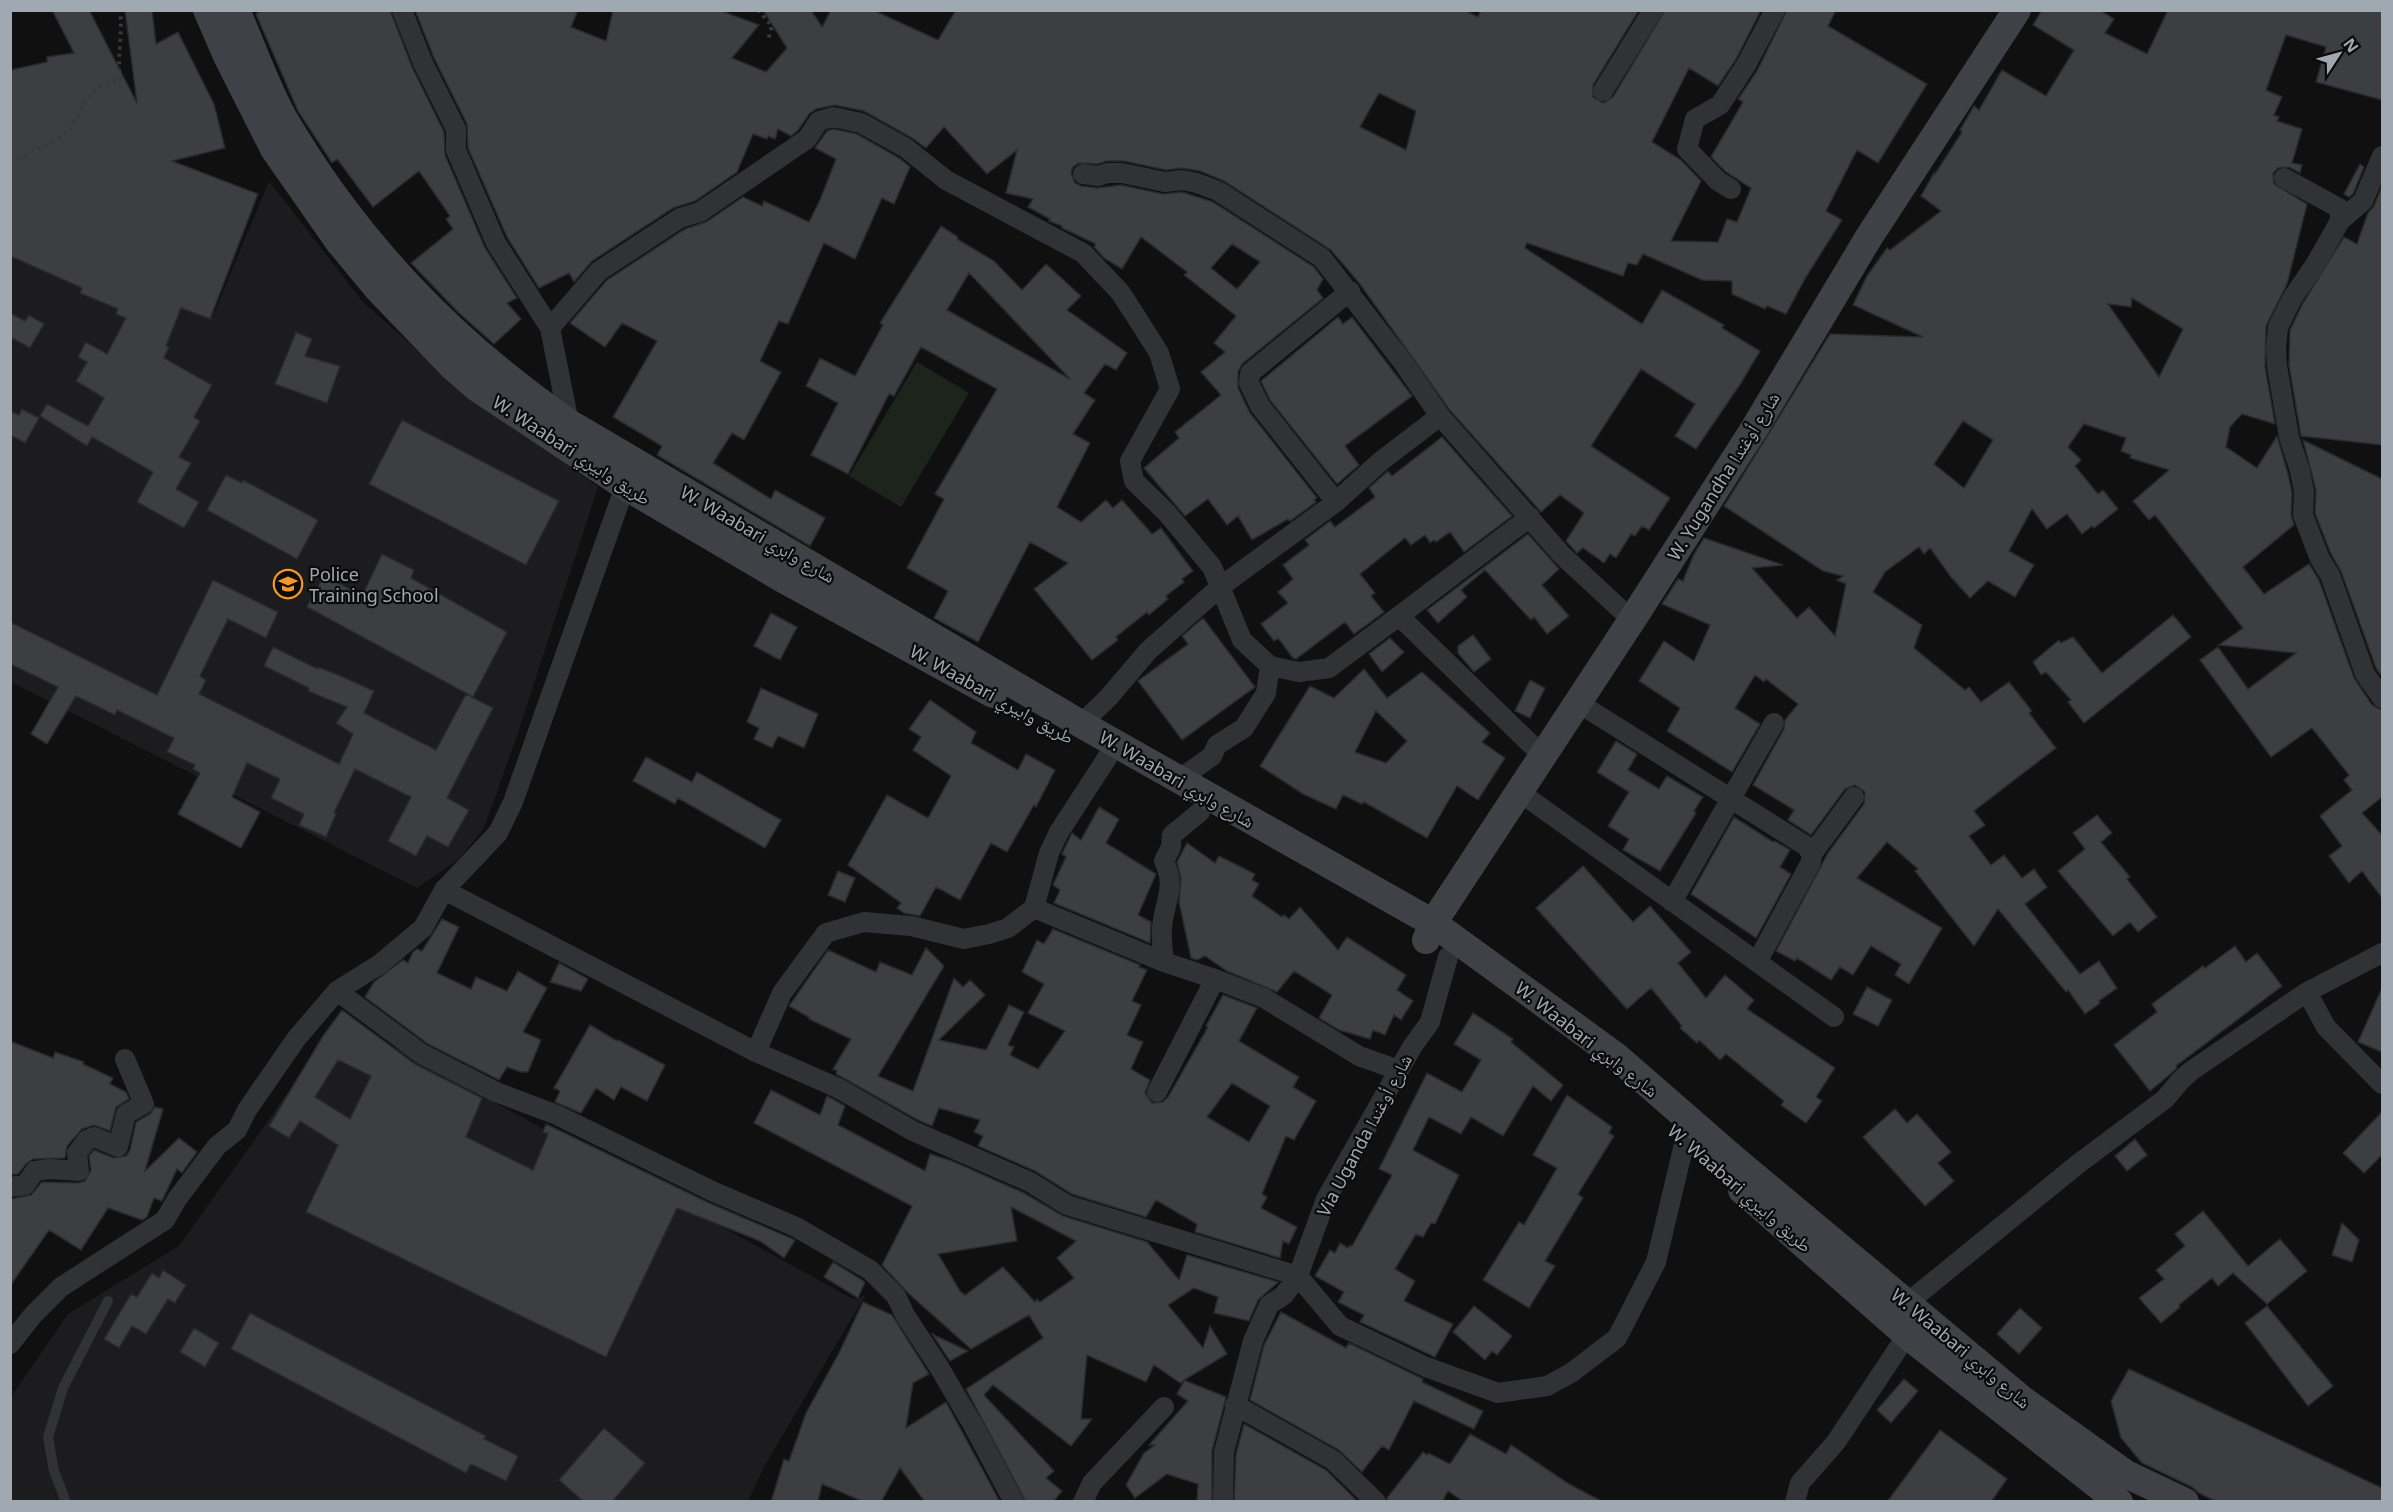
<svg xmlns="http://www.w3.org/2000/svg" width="2393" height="1512" viewBox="0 0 2393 1512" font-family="'Noto Sans','Noto Naskh Arabic',sans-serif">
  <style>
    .built { fill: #1c1c1e }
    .green { fill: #1c241c }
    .building { fill: #3c3e41; stroke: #2a2a2d; stroke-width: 1.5; fill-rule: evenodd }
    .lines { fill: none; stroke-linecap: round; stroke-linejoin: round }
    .path { stroke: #37393d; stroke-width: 4; stroke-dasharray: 3 4.5; stroke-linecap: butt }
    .lane { stroke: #313236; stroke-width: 10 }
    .street { stroke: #313236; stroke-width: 20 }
    .secondary { stroke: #3f4146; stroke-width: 28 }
    .labels { text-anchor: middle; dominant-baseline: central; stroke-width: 4.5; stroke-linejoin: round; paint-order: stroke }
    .street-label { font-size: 18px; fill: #a0a8b2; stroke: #0b0b0c }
    .poi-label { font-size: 18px; fill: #a0a8b2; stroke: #0b0b0c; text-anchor: start }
  </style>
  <rect width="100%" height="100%" fill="#101011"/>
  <!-- built -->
  <path class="built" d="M269,181L362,301L434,365L598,487L516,739L484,828L459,859L417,888L11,682L10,226L215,311Z
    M341,1018L855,1300L866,1294L765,1465L748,1501L11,1502V1397L68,1314L179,1246Z"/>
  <!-- green -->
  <path class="green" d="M917,362L969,393L901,507L849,476Z"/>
  <!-- building -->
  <path class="building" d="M52,10H89L137,103L125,10H152L156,44L178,32L214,104L225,148L172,161L258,194L210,319L181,308L166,346L169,347L164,358L212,385L194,417L200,421L179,457L191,463L176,489L199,502L184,528L137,502L153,472L92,437L87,446L40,416L47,404L88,426L104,398L76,381L87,362L78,357L86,342L107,354L126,318L116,314L118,309L80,293L82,288L10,256V70L47,62V57L74,53Z
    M262,10H390L412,67L444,132L445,155L485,248L517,298L507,303L521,319L494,344L458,312L411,263L453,229L446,219L450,216L419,171L373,207L337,159L332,163L298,111L256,14Z
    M415,10H578L571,27L606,41L613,10H719L759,25L732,58L766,72L787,48L763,10H811L822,27L831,10H873L938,40L956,10H1464L1478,17L1481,10H1639L1593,85V97L1603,103L1613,97L1665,10H1761L1736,59L1718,86L1689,68L1652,142L1681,160L1701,181L1671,241L1718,242L1727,219L1737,222L1751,188L1726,172L1711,157L1743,102L1738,99L1757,71L1787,10H1836L1828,26L1927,84L1878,163L1857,150L1826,211L1842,220L1806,277L1786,314L1767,306L1765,309L1732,294V281L1702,280L1643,254L1637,265L1628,263L1623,276L1527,243L1525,248L1642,324L1662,290L1724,325L1722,328L1760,351L1741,383L1696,449L1675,436L1695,404L1641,369L1591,446L1670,498L1649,530L1642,526L1635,536L1631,534L1616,558L1610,554L1604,563L1583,548L1577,553L1566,541L1584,513L1560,495L1541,512L1449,409L1360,284L1331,250L1224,181L1200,171L1182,168L1166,170L1124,161H1107L1097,164L1079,163L1073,167L1071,173L1075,183L1081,186L1097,188L1121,185L1163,194L1182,192L1213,202L1314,267L1323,279L1317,290L1323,298L1242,364L1238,372V388L1250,413L1317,498L1314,500L1316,502L1290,521L1288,519L1252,540L1238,516L1227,525L1208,499L1185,516L1144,468L1179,438L1175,432L1221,395L1201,372L1225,352L1214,343L1236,316L1184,275L1187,272L1141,237L1122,269L1104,258L1094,247L1096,244L1062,228V226L1049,221L1050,219L1028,207L1033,199L1006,193L1017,150L987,174L944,127L926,148L912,138L864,111L835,105L816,109L809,114L798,130L791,136L778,129L775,139L768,136L767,139L753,134L737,172L695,201L673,208L592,261L574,282L569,273L539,288L507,237L468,148L467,124L434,58ZM1379,93L1416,111L1406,150L1360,127ZM1232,244L1260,262L1237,289L1211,268Z
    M2042,10H2100L2114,19L2105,33L2147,54L2168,10H2382V100L2316,82L2326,47L2286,35L2266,90L2282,97L2274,115L2279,117L2277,121L2302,129L2292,163L2302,165L2300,173L2289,167L2278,168L2273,173L2274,184L2307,204L2287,284L2266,326L2265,367L2275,424L2242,414L2230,427L2226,447L2257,468L2277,436L2288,474L2292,493L2291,515L2294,525L2243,567L2264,594L2309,564L2319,580L2354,678L2372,705L2382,710V797L2362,813L2382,835V898L2362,871L2349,883L2329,856L2342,846L2320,816L2352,790L2344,780L2349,775L2312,728L2271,757L2200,660L2218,647L2248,689L2296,653L2219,645L2243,628L2155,515L2149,520L2133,501L2169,470L2130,458L2131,455L2121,451L2126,438L2084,424L2068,447L2081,460L2075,466L2098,494L2103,490L2118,509L2094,528L2092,526L2082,534L2067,514L2047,529L2032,509L2009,551L2034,565L2015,597L1988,581L1970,598L1951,577L1930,548L1924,554L1919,547L1885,572L1873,592L1922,625L1914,648L1965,690L1969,687L1981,702L2009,682L2032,711L2029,713L2056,748L1974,811L1985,825L1969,836L1991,865L2004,855L2022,878L2034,869L2047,887L2025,904L2080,974L2099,961L2117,988L2099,1001L2100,1003L2085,1014L2068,990L2066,992L1998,909L1974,946L1915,871L1918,869L1887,842L1857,878L1942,928L1909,984L1895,975L1901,964L1871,946L1853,975L1840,967L1831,980L1797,958L1795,961L1776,951L1828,853L1864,804L1865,792L1855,785L1845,789L1811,835L1788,820L1794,810L1753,785L1784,729L1785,720L1798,704L1766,679L1764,682L1755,675L1735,708L1760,724L1732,772L1667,731L1680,708L1639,681L1664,641L1694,661L1710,625L1662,604L1678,579L1683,581L1694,554L1704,538L1783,565L1752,568L1797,618L1809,607L1835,636L1846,584L1837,580L1843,576L1823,571L1724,506L1830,334L1923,337L1853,305L1867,276L1887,248L1890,250L1941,211L1921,196L1934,173L1935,174L1962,132L1960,130L1974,106L1979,110L2002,70L2046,96L2074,50L2033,25ZM2132,298L2183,329L2159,377L2108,304L2131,307ZM1963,421L1993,440L1964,488L1934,464Z
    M833,129L857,134L899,158L910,167L894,204L882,198L855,259L824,243L788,324L779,321L760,361L781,372L744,440L732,433L713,463L771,499L775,490L825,518L810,546L657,455L662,446L613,417L657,341L622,323L605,347L570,323L607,280L685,229L706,222L743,197L762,206L764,201L809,222L820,200L836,159L815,148L827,131Z
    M2360,164L2364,167L2353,194L2349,197L2344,194Z
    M2382,186V445L2301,436L2289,365L2290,330L2303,303L2344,237L2357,244L2368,213L2374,206Z
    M941,226L958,237L957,239L994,261L1022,290L1046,264L1081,296L1067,310L1127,353L1116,370L1105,364L1084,393L1095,400L1073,434L1090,443L1057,507L1081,522L1106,500L1113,508L1122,500L1152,534L1161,528L1193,571L1182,579L1184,582L1166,596L1168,599L1149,615L1147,612L1116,637L1118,640L1092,660L1034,589L1068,563L1030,542L978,642L934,618L948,591L907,568L944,499L935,494L997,389L921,347L894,396L889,394L848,474L811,455L838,403L806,386L820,358L855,376L883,325L880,323ZM969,273L1070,379L947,310Z
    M10,313L25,321L29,315L44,324L30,348L10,337Z
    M1338,317L1343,324L1352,317L1412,396L1345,446L1359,465L1337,484L1270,400L1261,381Z
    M296,332L312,339L305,356L340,366L327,403L275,384Z
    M22,409L39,418L25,443L10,435V411L19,415Z
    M402,420L559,501L526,565L369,484Z
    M1442,437L1512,516L1464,552L1450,532L1436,542L1434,540L1430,543L1425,535L1411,545L1405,538L1360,574L1375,593L1371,596L1384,612L1354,634L1345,622L1296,659L1293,658L1278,638L1274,641L1261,624L1288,603L1278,592L1293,579L1283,565L1309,545L1305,540L1330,521L1335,527L1375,497L1369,488L1388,471L1392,476Z
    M2303,440L2382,479V673L2380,674L2376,668L2341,571L2331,554L2315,513L2316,490Z
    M226,475L242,483L243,480L318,520L297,559L207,510Z
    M1528,534L1559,569L1542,585L1569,616L1547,634L1534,617L1531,620L1485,570L1461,590L1467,597L1438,623L1427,610Z
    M382,554L414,570L411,578L507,632L473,697L307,607L324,575L362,596Z
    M213,580L278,612L266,638L228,619L200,676L206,680L199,694L339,764L353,734L336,723L347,707L308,691L309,688L264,666L273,647L318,669V667L336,674L374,691L364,713L436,750L466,694L493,708L447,798L469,810L448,847L427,836L416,856L388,841L411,797L355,769L334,813L336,814L326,837L299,825L304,814L271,798L280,779L247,763L232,797L260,812L241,848L178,814L200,773L193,769L195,765L167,752L174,738L117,710L115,715L76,696L47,744L31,734L58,687L10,664V622L157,695Z
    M771,613L797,627L780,660L754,646Z
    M2173,615L2191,637L2084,723L2068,702L2071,700L2046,672L2041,675L2033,662L2059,640L2061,643L2073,637L2102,673Z
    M1203,618L1255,687L1182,740L1138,681L1188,644L1182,636Z
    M1473,635L1491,659L1474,672L1458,653V646Z
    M1390,638L1404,652L1382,672L1369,654Z
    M1364,669L1387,698L1422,672L1490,733L1482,742L1505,758L1478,800L1457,786L1427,838L1364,802L1362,804L1343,795L1336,809L1303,794L1260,766L1310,686L1334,698ZM1376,711L1407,741L1386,763L1355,752Z
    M1530,680L1545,688L1530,718L1515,711Z
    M761,688L818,714L804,748L778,736L772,748L754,739L759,728L747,722Z
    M930,700L976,732L971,743L1018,770L1026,754L1055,770L1036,807L1034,805L1007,852L991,843L960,900L936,887L920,916L904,913L897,908L901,903L848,865L887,795L928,818L951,776L913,750L921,737L909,729Z
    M1616,741L1637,754L1628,770L1659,789L1667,776L1703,797L1694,811L1696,813L1660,871L1623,850L1629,839L1608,826L1629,792L1597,772Z
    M646,757L692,782L697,772L781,820L765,848L678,798L675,804L633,781Z
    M1099,807L1119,819L1106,843L1156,874L1138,915L1151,922L1150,943L1054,903L1060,890L1053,885L1066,857L1062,854L1072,833L1081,840Z
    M2097,815L2112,833L2101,842L2130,877L2127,879L2157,917L2138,932L2130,922L2113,936L2058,871L2085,849L2073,833Z
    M1734,817L1773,842L1775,841L1790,850L1780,867L1791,874L1756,938L1691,894Z
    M1187,843L1215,863L1219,856L1255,874L1252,880L1259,884L1252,896L1282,917L1284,915L1289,919L1300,907L1338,950L1347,937L1406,975L1397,990L1413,1001L1401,1020L1394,1015L1385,1035L1373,1030L1370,1039L1339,1030L1319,1018L1332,995L1294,971L1277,992L1227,971L1205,956L1197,960L1191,958L1179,902L1181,879L1177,862Z
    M1583,866L1633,922L1650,906L1691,952L1678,963L1706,998L1725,975L1754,1000L1747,1009L1835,1068L1816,1097L1822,1101L1806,1123L1781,1105L1784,1101L1726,1054L1720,1060L1699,1040L1697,1043L1680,1028L1682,1026L1651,988L1627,1009L1536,908Z
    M838,871L855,878L845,902L828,895Z
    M442,919L459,927L437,973L471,989L476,977L507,991L518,971L547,988L523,1032L541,1040L528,1072H521L507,1067L499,1080L428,1044L365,997L374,982L403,960L408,963L413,952L417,949L422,951Z
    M1053,929L1140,965L1139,967L1147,970L1132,1001L1141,1005L1127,1035L1143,1042L1131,1069L1150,1080L1145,1093L1152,1103L1163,1102L1168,1097L1208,1027L1206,1026L1223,995L1257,1008L1239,1041L1299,1077L1293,1087L1316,1101L1294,1140L1286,1136L1262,1194L1267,1197L1261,1208L1297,1227L1289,1244L1283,1241L1280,1258L1195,1232L1197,1224L1156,1200L1146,1217L1072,1194L1035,1171L978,1146L983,1136L974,1132L980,1120L939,1108L932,1126L918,1120L836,1074L837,1071L833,1069L851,1039L809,1019L810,1018L789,1006L828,950L876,972L880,962L912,975L926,948L944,966L878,1076L913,1091L954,978L963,987L970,980L985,995L939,1040L986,1050L1009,1005L1024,1012L1008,1045L1014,1047L1010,1055L1038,1069L1065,1031L1028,1013L1044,984L1022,972L1037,940L1044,944ZM1232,1083L1270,1106L1249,1142L1207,1117Z
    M2235,946L2246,962L2257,953L2282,986L2176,1066L2177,1068L2168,1076L2150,1091L2114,1045L2157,1012L2152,1004L2203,966L2205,968Z
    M559,963L588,979L581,991L550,982Z
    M1867,987L1892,1000L1878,1026L1853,1014Z
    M2382,988V1052L2358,1042Z
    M342,1010L415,1064L482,1098L466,1137L533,1170L548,1134L543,1132L546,1124L707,1202L795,1240L784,1258L760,1241L677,1208L606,1357L306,1212L338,1145L300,1121L289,1138L269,1126L323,1036ZM338,1060L371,1076L350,1119L315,1097Z
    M1473,1013L1513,1039L1511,1042L1563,1085L1551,1101L1533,1086L1503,1136L1471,1117L1461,1134L1429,1117L1413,1150L1459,1175L1435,1224L1431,1223L1423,1237L1416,1234L1395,1269L1415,1281L1404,1301L1453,1324L1435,1357L1360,1322L1364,1315L1338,1302L1344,1292L1315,1276L1330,1250L1335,1253L1340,1243L1348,1248L1350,1245L1352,1246L1392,1175L1379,1169L1427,1073L1462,1092L1481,1060L1454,1044Z
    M590,1025L617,1041L618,1040L665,1065L647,1101L621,1087L614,1100L596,1088L581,1113L555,1102L560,1091L554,1088Z
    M10,1041L53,1058L55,1052L84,1062L83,1064L113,1078L110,1084L126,1092L129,1099L116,1107L110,1131L94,1125L82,1129L67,1146L65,1158L33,1159L26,1164L18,1174L10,1175Z
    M771,1090L820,1115L827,1096L833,1099L845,1106L838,1125L925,1171L930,1154L952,1161L1024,1193L1063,1216L1147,1242L1179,1280L1187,1255L1278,1282L1258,1300L1249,1321L1214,1313L1218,1297L1194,1288L1168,1305L1203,1348L1210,1326L1227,1354L1184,1380L1226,1397L1212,1451V1502H1197L1198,1484L1167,1474L1135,1498L1126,1485L1144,1453L1155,1445H1149L1188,1401L1177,1394L1184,1381L1180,1383L1154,1365L1146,1382L1087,1355L1081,1419H1092L1071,1446L993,1385L984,1395L1054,1471L1046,1478L1062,1491L1053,1502H1026L966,1389L1043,1338L1029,1315L971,1349L908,1293L882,1265L912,1206L754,1123ZM1011,1207L1076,1241L1057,1258L1074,1278L1040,1302L1037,1299L1035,1302L1003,1267L965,1295L960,1291L938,1254L1017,1241Z
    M1567,1095L1612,1127L1609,1133L1614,1136L1578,1194L1583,1198L1545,1261L1555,1266L1529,1308L1483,1280L1519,1222L1524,1225L1557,1168L1533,1155Z
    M155,1107L163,1109L145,1171L179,1138L197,1152L182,1173L177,1169L162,1201L154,1198L147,1217L142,1220L108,1208L81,1250L49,1230L10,1286V1199L31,1195L42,1182L78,1183L85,1181L91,1170L89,1156L94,1150L114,1158L126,1156L130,1150L136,1122L150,1114Z
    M1895,1109L1907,1123L1917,1114L1951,1152L1938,1163L1954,1181L1925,1206L1863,1137Z
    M2382,1112V1155L2364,1173L2343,1153Z
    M2135,1139L2147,1155L2127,1171L2115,1156Z
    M2203,1211L2248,1266L2280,1239L2307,1271L2267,1304L2233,1273L2218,1286L2212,1278L2179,1305L2180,1307L2161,1323L2139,1298L2164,1279L2156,1270L2185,1246L2175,1234Z
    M2342,1223L2359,1240L2352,1262L2332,1255Z
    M833,1262L865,1282L858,1298L824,1277Z
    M163,1270L186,1285L175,1303L168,1299L146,1334L132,1326L119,1348L104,1339L131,1294L137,1297L152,1273L159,1278Z
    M863,1302L892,1315L929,1374L913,1383L906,1428L946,1402L1000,1502H925L900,1468L881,1502H864L822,1484L818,1502H771L784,1459L789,1461L806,1413L839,1353Z
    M1474,1306L1512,1336L1497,1355L1492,1351L1485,1360L1453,1332Z
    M2267,1306L2333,1386L2308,1406L2245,1323Z
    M2020,1308L2042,1328L2019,1354L1997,1334Z
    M1281,1312L1346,1348L1349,1343L1423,1379L1422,1382L1483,1411L1474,1429L1414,1401L1389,1450L1382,1446L1362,1472L1339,1450L1250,1400L1264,1345Z
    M250,1313L486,1436L484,1439L518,1456L506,1481L471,1464L466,1473L231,1349Z
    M194,1328L219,1343L205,1367L180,1352Z
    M932,1334L968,1351L950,1361Z
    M2129,1369L2382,1488V1502H2217L2199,1493L2192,1487L2142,1463L2121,1438L2111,1401Z
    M1904,1379L1918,1391L1891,1423L1877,1410Z
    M1244,1424L1326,1470L1358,1502H1234L1236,1454Z
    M604,1428L645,1463L612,1502H584L559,1480Z
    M1940,1430L2007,1479L1991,1502H1887Z
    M1470,1434L1506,1454L1511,1445L1569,1484L1603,1502H1464L1448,1491L1442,1502H1388L1387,1498L1423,1452L1427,1455L1428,1453L1450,1464Z"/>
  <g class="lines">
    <!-- path -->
    <path class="path" d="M758,10L772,26L768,40
      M10,160L17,159L45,146L67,132L80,114L82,106L98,87L120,79C117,56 123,34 120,10"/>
    <!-- lane -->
    <path class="lane" d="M66,1502L54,1471L48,1437L63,1388L108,1301"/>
    <!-- street -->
    <path class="street" d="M402,10L423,63L456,129V150L496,243L550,328L569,423
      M1603,91L1653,10
      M1083,174L1098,176L1107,173H1122L1165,182L1183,180L1197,183L1218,191L1322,258L1402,361L1440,416L1562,555L1632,620
      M2284,178L2339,208L2340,221L2363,201L2382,156
      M1731,189L1718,181L1687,149L1695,119L1720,105L1746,65L1775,10
      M2340,221L2315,265L2293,297L2278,327L2276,349L2277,366L2289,437L2300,471L2304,492L2303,515L2320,559L2330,575L2365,674L2382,698
      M550,328L599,271L680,218L700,212L807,139L819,121L833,117L861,123L906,148L946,180L1083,253L1120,292L1135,315L1159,353L1170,389L1130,461L1134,481L1167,513L1212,567L1242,640L1270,666L1299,672L1329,668L1399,616L1542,755
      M1336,502L1260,406L1249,383L1250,373L1350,291
      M1399,616L1530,517
      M1577,702L1806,846L1812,854L1811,862L1757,962
      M1081,724L1108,698L1148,651L1220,587L1336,502L1381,461L1440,416
      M1178,780L1212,756L1217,745L1244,728L1266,693L1270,666
      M1518,791L1834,1017
      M1200,812L1172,835L1171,847L1164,861C1177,888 1164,901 1162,928C1161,939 1163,951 1164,962L1215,979L1264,998L1359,1056L1398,1070
      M1812,854L1854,797
      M444,890L756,1052L838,1088L913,1131L1030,1182L1067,1205L1298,1276L1284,1295L1269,1305L1253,1341L1224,1452L1223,1498
      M1672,902L1774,723
      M1034,908L1164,962
      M2382,953L2307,992L2326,1027L2382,1084
      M1448,957L1430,1022L1412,1047L1326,1199L1298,1276L1340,1326L1426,1367L1498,1393L1547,1386L1571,1373L1617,1338L1656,1262L1685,1140
      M337,991L422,1054L496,1092L557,1115L712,1191L796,1227L870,1270L896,1296L905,1315L939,1367L973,1425L1014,1502
      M756,1052L782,993L826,933L864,922L911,926L964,939L989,934L1008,928L1034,908L1049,853L1059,832L1107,758
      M1157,1092L1215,979
      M10,1187L25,1185L35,1171L50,1169L79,1171L77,1153L87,1140L94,1137L118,1147L126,1114L144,1104L125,1059
      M1906,1304L2078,1164L2165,1099L2180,1081L2191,1071L2307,992
      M10,1344L33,1315L61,1287L165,1220L177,1199L217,1146L237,1130L247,1110L296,1039L337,991L380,964L423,928L444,890L498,833L513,802L629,475
      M1235,1405L1333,1460L1376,1502
      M1083,1502L1092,1483L1164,1407
      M1795,1502L1800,1483L1836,1442L1907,1335"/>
    <!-- secondary -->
    <path class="secondary" d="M207,10L227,56L274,149L339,242L378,289L453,367L476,387L625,486L783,579L993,694
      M236,10C252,46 265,85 284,119C357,243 451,341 569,423L1081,724L1433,923L1617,1057L1734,1159L2024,1401L2126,1474L2185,1502
      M1426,940L1433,923L1632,620L1754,429L1869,237L2017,10
      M1742,1190L1907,1335L2119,1502"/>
  </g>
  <!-- icons -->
  <defs>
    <g id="university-ring" transform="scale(1.5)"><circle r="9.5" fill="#0b0b0c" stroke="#f59724" stroke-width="1.5"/><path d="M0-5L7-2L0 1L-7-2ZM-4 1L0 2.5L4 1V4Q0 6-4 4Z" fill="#f59724"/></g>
  </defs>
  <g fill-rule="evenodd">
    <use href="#university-ring" x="288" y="584"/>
  </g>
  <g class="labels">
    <!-- street labels -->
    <g class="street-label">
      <text transform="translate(572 450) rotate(33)">W. Waabari طريق وابيري</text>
      <text transform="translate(1723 476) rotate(-58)">W. Yugandha شارع أوغندا</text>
      <text transform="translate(758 534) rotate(30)">W. Waabari شارع وابري</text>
      <text transform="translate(992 694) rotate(29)">W. Waabari طريق وابيري</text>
      <text transform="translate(1177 779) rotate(30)">W. Waabari شارع وابري</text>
      <text transform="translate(1587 1039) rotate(38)">W. Waabari شارع وابري</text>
      <text transform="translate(1364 1135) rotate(-62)">Via Uganda شارع أوغندا</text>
      <text transform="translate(1740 1188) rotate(41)">W. Waabari طريق وابيري</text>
      <text transform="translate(1961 1348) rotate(40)">W. Waabari شارع وابري</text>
    </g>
    <!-- poi labels -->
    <g class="poi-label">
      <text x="309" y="574">Police<tspan x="309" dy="21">Training School</tspan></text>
    </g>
  </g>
  <!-- border -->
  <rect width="2393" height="1512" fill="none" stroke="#a0a8b2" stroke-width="24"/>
  <!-- north arrow -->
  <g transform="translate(2339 54) rotate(54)" stroke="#0b0b0c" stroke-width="4.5" paint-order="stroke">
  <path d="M0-4.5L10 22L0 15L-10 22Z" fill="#a0a8b2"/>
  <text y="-9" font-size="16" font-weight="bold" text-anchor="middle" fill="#a0a8b2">N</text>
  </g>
</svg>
